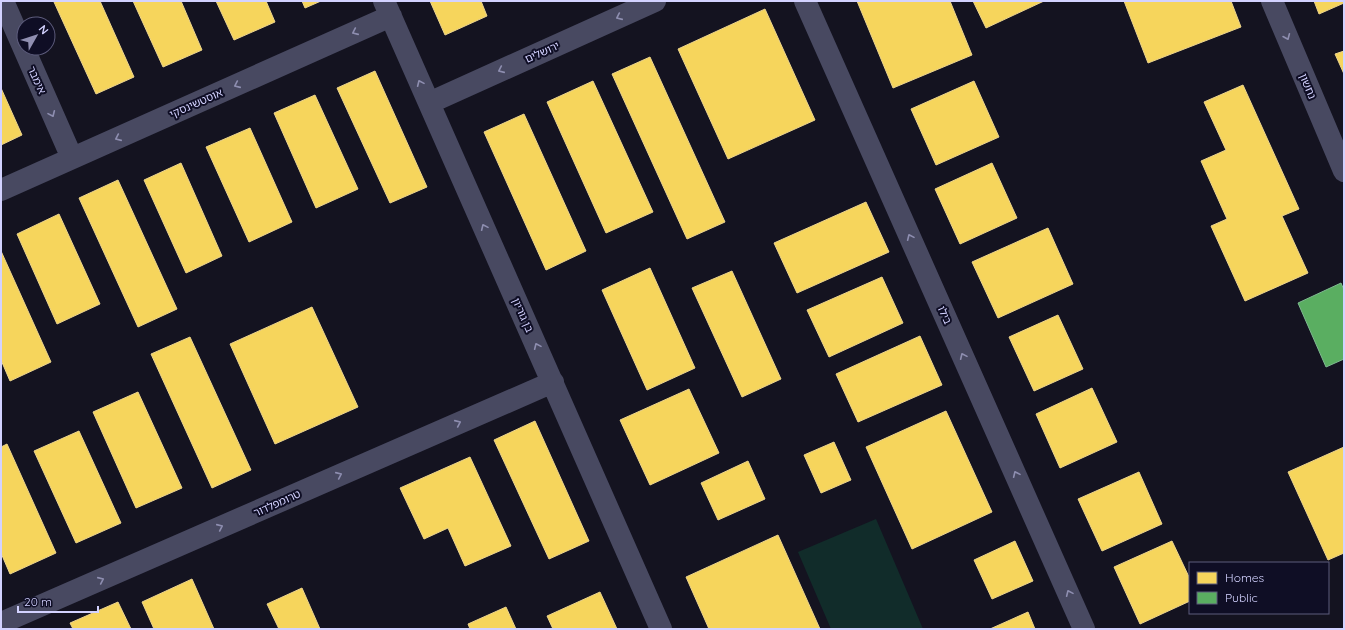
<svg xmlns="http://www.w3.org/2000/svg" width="1345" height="630" viewBox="0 0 1345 630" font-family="Quicksand,'Noto Sans Hebrew',sans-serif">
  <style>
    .green { fill: #112c2a }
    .homes { fill: #f6d55c; stroke: #ecd48d }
    .public { fill: #5aae61; stroke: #7eb990 }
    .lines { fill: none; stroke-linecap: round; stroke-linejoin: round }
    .street { stroke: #484961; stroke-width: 22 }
    .oneway { stroke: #8e8eb0 }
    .labels { text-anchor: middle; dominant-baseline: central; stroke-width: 4; stroke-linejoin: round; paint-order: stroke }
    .street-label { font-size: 11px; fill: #d3d2ff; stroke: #0f0e25 }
  </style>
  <rect width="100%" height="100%" fill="#141320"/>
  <!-- green -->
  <path class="green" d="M876,519L923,629H831L798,552Z"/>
  <!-- homes -->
  <path class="homes" d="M57,1H100L134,77L96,94L54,2Z
    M133,1H181L202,50L163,67Z
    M216,1H266L275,22L234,40Z
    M302,1H321L305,8Z
    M430,1H481L487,16L445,35Z
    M857,1H950L972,55L893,88Z
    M973,1H1044L986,28Z
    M1124,1H1231L1241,27L1148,63Z
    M1314,1H1344V3L1319,14Z
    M765,9L815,120L728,159L678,49Z
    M1344,51V74L1335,54Z
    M650,57L725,222L687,239L612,74Z
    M375,71L427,187L390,203L337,88Z
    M593,81L653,212L606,233L547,102Z
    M974,81L999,137L936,165L911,109Z
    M1243,85L1299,209L1282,216L1308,273L1245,301L1211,226L1227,219L1201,161L1226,150L1204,102Z
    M1,88L22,135L1,145Z
    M315,95L358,189L316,208L274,113Z
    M524,114L586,251L546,270L484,132Z
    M250,128L292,222L249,242L206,147Z
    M181,163L222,256L186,273L144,180Z
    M992,163L1017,218L960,244L935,189Z
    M118,180L177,309L138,327L79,198Z
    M866,202L889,252L797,293L774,243Z
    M59,214L100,304L57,324L17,234Z
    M1048,228L1073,284L998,318L972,262Z
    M1,251L51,362L10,381L1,360Z
    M650,268L695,368L647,390L602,290Z
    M732,271L781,379L742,397L692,288Z
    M882,277L903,323L829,357L807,310Z
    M312,307L358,407L275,444L230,344Z
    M1058,315L1083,369L1034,391L1009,337Z
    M920,336L942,385L858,422L836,374Z
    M190,337L251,470L212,488L151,354Z
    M1092,388L1117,442L1060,468L1036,414Z
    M689,389L719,453L650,485L620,420Z
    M138,392L182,488L136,508L93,412Z
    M946,411L992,512L912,549L866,447Z
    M535,421L589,541L549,559L494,440Z
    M79,431L121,523L76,543L34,451Z
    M834,442L851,480L821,493L804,455Z
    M7,444L56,553L10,574L1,553V447Z
    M1344,447V553L1328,560L1288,472Z
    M470,457L511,546L465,566L448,528L424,539L400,488Z
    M748,461L765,499L718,520L701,483Z
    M1139,472L1162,524L1102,551L1078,499Z
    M778,535L820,629H709L686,577Z
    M1015,541L1033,581L992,599L974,560Z
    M1172,541L1190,579V601L1140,624L1114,567Z
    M192,579L214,629H154L142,602Z
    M302,588L320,629H279L267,604Z
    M600,592L617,629H553L547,616Z
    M118,602L131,629H73L70,623Z
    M506,607L516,629H470L468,624Z
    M1028,612L1035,629H990Z"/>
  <!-- public -->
  <path class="public" d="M1341,283L1344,290V359L1326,367L1298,303Z"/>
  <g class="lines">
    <!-- street -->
    <path class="street" d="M3,1L72,158
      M384,1L661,629
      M805,1L1084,629
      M1272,1L1344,171
      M429,103L655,1
      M1,190L391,16
      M1,623L553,382"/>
  </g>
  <!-- one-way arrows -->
  <defs><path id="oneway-chevron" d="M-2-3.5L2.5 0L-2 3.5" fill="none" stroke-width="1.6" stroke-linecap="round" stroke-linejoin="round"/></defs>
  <g class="oneway">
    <use href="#oneway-chevron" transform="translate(619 17) rotate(156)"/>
    <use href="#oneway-chevron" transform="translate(355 32) rotate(156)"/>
    <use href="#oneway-chevron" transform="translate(1287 37) rotate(67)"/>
    <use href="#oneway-chevron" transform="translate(501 70) rotate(156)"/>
    <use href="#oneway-chevron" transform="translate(420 83) rotate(-114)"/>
    <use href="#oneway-chevron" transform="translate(237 85) rotate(156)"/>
    <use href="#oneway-chevron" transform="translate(52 114) rotate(66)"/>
    <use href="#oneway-chevron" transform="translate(118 138) rotate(156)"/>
    <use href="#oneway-chevron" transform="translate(484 227) rotate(-114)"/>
    <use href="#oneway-chevron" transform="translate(910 237) rotate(-114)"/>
    <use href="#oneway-chevron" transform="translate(537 346) rotate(-114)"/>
    <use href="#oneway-chevron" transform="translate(963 356) rotate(-114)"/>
    <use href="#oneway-chevron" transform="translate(458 423) rotate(-24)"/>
    <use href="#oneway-chevron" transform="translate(1016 474) rotate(-114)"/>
    <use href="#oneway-chevron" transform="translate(339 475) rotate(-24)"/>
    <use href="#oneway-chevron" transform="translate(220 527) rotate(-24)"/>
    <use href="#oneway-chevron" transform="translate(101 580) rotate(-24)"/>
    <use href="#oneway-chevron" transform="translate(1069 593) rotate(-114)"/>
  </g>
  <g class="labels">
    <!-- street labels -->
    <g class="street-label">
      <text transform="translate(542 52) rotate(-24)">ירושלים</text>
      <text transform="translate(37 80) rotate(66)">אימבר</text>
      <text transform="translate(1308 86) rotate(67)">נחשון</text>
      <text transform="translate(196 103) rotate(-24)">אוסטשינסקי</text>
      <text transform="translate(523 315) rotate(66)">בן גוריון</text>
      <text transform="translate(945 315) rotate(66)">בילו</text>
      <text transform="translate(277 503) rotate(-24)">טרומפלדור</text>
    </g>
  </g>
  <!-- border -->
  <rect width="1345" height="630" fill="none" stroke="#d3d2ff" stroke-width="4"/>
  <!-- legend -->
  <rect x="1189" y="562" width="140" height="52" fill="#0f0e25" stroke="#5d5c7c"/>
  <rect x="1197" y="572" width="20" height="12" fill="#f6d55c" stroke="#5d5c7c"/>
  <text x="1225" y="582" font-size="12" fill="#d3d2ff">Homes</text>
  <rect x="1197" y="592" width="20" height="12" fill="#5aae61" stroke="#5d5c7c"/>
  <text x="1225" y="602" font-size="12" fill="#d3d2ff">Public</text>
  <!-- north arrow -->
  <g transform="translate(36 36) rotate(51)"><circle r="19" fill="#0f0e25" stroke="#5d5c7c"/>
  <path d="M0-3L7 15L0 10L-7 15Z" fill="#908fb1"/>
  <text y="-6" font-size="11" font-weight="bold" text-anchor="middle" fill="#d3d2ff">N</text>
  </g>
  <!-- scale -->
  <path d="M18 606v6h80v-6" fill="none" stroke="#d3d2ff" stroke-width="2"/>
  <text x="24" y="606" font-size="12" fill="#d3d2ff" stroke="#0f0e25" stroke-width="3" paint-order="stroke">20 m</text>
</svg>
